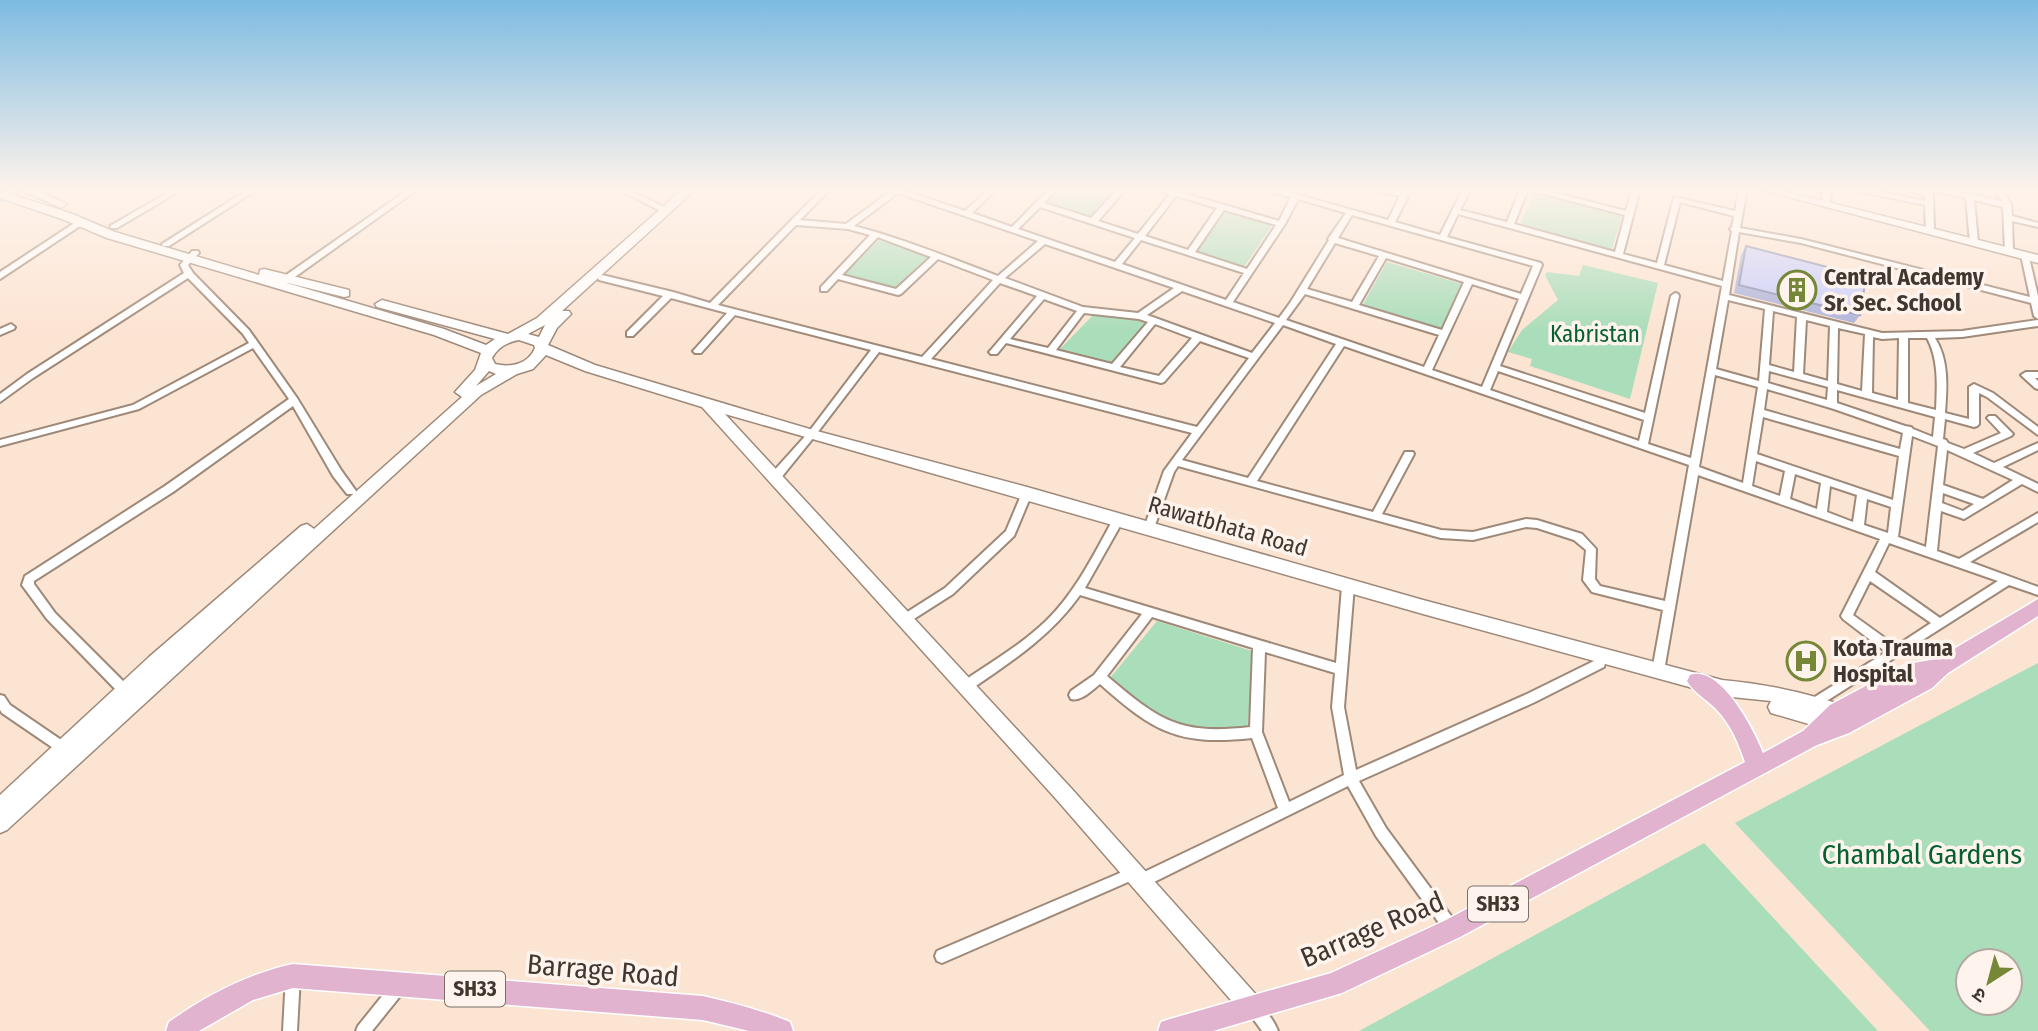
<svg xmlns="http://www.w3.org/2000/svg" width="2038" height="1031" font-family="'Fira Sans Condensed','Noto Sans Devanagari',sans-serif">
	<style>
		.green { fill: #aaddb9; fill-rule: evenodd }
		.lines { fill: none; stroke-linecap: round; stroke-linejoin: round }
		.river { fill: #7dc5d8; fill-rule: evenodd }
		.street-casing { stroke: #9e8979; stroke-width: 4 }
		.secondary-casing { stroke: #9e8979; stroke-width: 3 }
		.primary-casing { stroke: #fff; stroke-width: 3 }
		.street { fill: #fff; fill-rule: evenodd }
		.secondary { fill: #fff; fill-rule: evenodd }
		.primary { fill: #e2b3ce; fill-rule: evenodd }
		.wall { fill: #afb3da }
		.building { fill: #ccd0fd; stroke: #8f92b1; stroke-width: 2 }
		.labels { text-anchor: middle; stroke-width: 7; stroke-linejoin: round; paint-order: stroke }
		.shield { fill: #fef4ed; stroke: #797069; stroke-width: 2 }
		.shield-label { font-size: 21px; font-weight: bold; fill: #403730 }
		.poi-label { font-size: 23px; font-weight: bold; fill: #403730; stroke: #fef4ed; text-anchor: start }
		.park-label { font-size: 23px; fill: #056033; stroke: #fef4ed }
		.street-label { font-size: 23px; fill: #403730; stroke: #fef4ed }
		.near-park-label { font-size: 28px; fill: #056033; stroke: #fef4ed }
		.near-street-label { font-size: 28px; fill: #403730; stroke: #fef4ed }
	</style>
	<rect width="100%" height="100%" fill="#fce4d3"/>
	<!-- green -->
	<path class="green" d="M1060,189H1117L1091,217L1046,203Z
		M1534,193L1622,216L1612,249L1520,225Z
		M1226,211L1273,224L1244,267L1196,253Z
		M879,240L929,256L894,288L844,275Z
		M1387,262L1462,284L1440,330L1362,306Z
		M1583,265L1658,283L1630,399L1530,366L1532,359L1508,352L1522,330L1558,300L1545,275L1547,272L1579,276Z
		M1094,314L1133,319L1146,323L1111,364L1058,351Z
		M1157,621L1255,652L1247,730C1193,733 1146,722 1110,678Z
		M2038,663V1031H1930L1735,823ZM1968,961H2010V1003H1968Z
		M1704,843L1878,1031H1359Z"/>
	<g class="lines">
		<!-- river -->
		<path class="river" d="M11,189H27L0,203V194Z"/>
		<defs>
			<path id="street" d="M174,189H183L117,228H111L110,226Z
				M249,189H258L169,246H163L162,244Z
				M409,189H418L285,284H279V280Z
				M617,189H627L670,210L666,212H663Z
				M822,189H830L800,220L846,224L891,191L889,189H900L965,211L989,189H997L972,213L1012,227L1049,189H1057L1044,203L1091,218L1118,189H1126L1098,221L1138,234L1170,194L1158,191L1157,189L1173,190L1182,189L1180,192L1279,221L1291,197L1267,191L1266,189H1277L1388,220L1400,196L1377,191L1376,189H1388L1403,192L1404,189H1412L1395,222L1440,235L1463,189H1471L1460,210L1507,222L1520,189H1539L1626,211L1632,189H1640L1623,254L1657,263L1674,197L1735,211L1739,189H1747L1740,228L1801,239L2030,297L2021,255L2025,253H2028L2038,296V319L2034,316L2031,303L1801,243L1739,232L1729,295L1882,333L1962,331L2038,320V326L1962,337L1935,338C1949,360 1947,387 1945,413L1969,419V387L1974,384L1993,393L2038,427V435L1987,397L1979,393V424L1977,426L1974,427L1945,419L1943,439L1946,440L1948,443L1964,449L2001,433L1987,418L1989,416H1995L2013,434L2011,436L1973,453L1994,463L2038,443V450L2003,467L2038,484V492L2022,484L1964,519L1941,511L1937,551L1959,559L2038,513V522L1970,562L2038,587V595L2009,585L1814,709L1810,708L1808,704L1810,700L1886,652L1843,619L1841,616L1880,539L1698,475L1664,671L1662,674L1658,676L1654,674L1652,671L1663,610L1592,592L1583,580L1586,550L1574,540L1537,528L1526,527L1473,540L1441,538L1178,466L1174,472L1154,528L1153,531H1145L1144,528L1164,471L1192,433L879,352L814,437L780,479H772L771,476L772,473L808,433L871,350L735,315L701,353H695L693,351L695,349L727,313L671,298L633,336H627V332L663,296L599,280L598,278L602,275L673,292L710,303ZM1528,190L1625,215L1615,252L1514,224ZM898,193L1038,241L998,276C950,258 904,239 854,226ZM1176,196L1217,208L1188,250L1145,236ZM1298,199L1346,213L1328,239L1329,240L1290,303L1279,318L1233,302L1285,224ZM1680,202L1734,216L1732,227L1730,229L1732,231L1723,281L1664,265ZM1040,207L1135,238L1115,262L1018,229ZM1224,210L1276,225L1247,269L1195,252ZM1458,214L1722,286L1691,458L1648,444L1679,296L1678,294L1675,293L1671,296L1645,413L1500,366L1542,265L1541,263L1447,237ZM1352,215L1533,266L1521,294L1338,238ZM796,225L848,229L870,235L821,287V291H827L838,279L898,295L901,294L938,259L993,280L922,357L718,305ZM878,237L880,238L931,257L896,289L842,275ZM1141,240L1244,273L1226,300L1122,264ZM1335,243L1379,256L1352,302L1307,289ZM1045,244L1174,288L1138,313L1083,307L1005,278ZM1386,258L1464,282L1442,330L1359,305ZM1000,283L1037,296L991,350L989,352L991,354H997L1006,343L1161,383L1164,382L1200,341L1249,358L1197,427L931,359ZM1472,284L1519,299L1482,387L1432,370ZM1182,291L1275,323L1252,353L1147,315ZM1305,294L1439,335L1424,367L1286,320ZM1044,299L1077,311L1048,348L1010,339ZM1728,300L1765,309L1759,381L1716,369ZM1773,311L1797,317L1794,372L1769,365ZM1084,313L1139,319L1148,322L1112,364L1056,350ZM1806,320L1830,326L1828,381L1803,374ZM1155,324L1192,338L1159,376L1120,367ZM1283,325L1336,344L1248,478L1182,460ZM1838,328L1865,334L1862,391L1837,384ZM1873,337L1882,339L1899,338L1898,400L1872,393ZM1908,338H1927C1939,360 1937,386 1936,410L1908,403ZM1344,346L1689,465L1665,601L1600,586L1595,579L1596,549L1582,534L1537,520L1526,519L1473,532L1441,530L1382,514L1414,454L1413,452H1405L1373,512L1257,481ZM1498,371L1644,420L1639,441L1490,390ZM1769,371L1828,387L1827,400L1768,383ZM1715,375L1758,387L1743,483L1699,467ZM1767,389L1834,409L1903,433L1900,449L1764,410ZM1837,390L1935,417L1933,437L1913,429L1911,427L1905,426L1837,403ZM1763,417L1899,456L1893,500L1757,454ZM1912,436L1938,446L1926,547L1898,537ZM1947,450L2013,480L1983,499L1943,485ZM1756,461L1785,471L1780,496L1752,486ZM1795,474L1821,483L1817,509L1790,499ZM1830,486L1857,495L1853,522L1827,512ZM1943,493L1974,504L1963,511L1942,503ZM1867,499L1891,507L1888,533L1864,525ZM1889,543L1998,581L1940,618L1875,572ZM1870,581L1931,623L1896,646L1853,615Z
				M1823,189H1831L1830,205L1826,207L1822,205Z
				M1854,189H1868L1925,201V196L1902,189H1915L1925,191V189H1944L2002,201L1994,189H2002L2011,204L2012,216L2038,223V227L2012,221L2013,251L2009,253L2005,251L2003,207L1974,200L1978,242L1974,244L1970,242L1966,198L1933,191L1934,231L1930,233L1926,231L1925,205L1858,191Z
				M79,220H85L86,222L0,279V272Z
				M192,251H198L199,253L188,265L193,273L249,330L297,398L341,470L356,491L355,494H347L333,476L293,406L173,492L34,581V584L55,613L128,686L130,690L128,694L124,695L120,694L47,619L22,585L25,576L165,486L289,399L253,348L139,409L0,446V440L133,405L249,343L243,334L188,278L33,378L0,402V394L27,374L184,273L180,265Z
				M11,324L15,327L14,329L0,335V329Z
				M2026,372H2038V378H2035L2038,381V389L2035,388L2023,377L2021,375Z
				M1027,489L1032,493L1014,536L953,594L909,622L905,624L901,622L899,619L901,616L945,588L1006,531L1022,493Z
				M1119,515L1124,519L1085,588L1336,663L1342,586L1344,583H1352L1354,586L1344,707L1356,770L1527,694L1594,661L1597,653L1601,651L1605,653L1607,656L1604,667L1535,702L1359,781L1386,828L1457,924L1459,929L1457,934L1452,936L1447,934L1376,836L1348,786L1146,886L1141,888L1136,886L1135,879L942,963L937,961L935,956L937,951L1134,867L1139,868L1140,874L1278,808L1252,738C1178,746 1154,732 1100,684C1092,690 1081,702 1071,699L1069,695L1071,691L1094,675L1142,614L1080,595C1051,636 1011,662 970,690L966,691L962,690L960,686L962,682C990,663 1021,645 1046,621C1076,592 1095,552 1115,516ZM1152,617L1253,648L1250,727C1179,735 1160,721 1107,676ZM1265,652L1335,673L1332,707L1344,775L1289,802L1262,732Z
				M0,695L4,696L10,705L70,746L72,750L70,754L66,756L62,754L2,713L0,710Z
				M293,969L298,971L300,976L297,1031H283L286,976L288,971Z
				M400,978L405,980L407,985L405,990L372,1031H356L358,1026L395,980Z
				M1251,999C1262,1004 1274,1020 1278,1031H1262L1244,1006L1246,1001Z"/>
			<path id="secondary" d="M18,189H33L67,204L61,208L57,206Z
				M683,189H696L562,311H569L571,314L557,328L548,345L595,365L813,430L1027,487L1423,600L1722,680C1767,684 1809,693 1851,708L1854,714L1851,720L1844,722L1843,730L1836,732L1771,713L1768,707L1771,701L1722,696L1423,614L725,414L1071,788L1259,998L1262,1006L1259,1014L1251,1017L1243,1014L1057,800L702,407L585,371L546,355L533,369L517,374L481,395L7,830L0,833V795L149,657L301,526L307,524L314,529L462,397L455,392L475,370L481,353L434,335L107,238L62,219L0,198V191L70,213L115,232L259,275L260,270L264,269L349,290V296L344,297L280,281L444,329L486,345L495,339L377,307L375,304L382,300L508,334L537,318ZM545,325L539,337L528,334ZM519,340L534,345L535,348C528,364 512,368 495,364L492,358C498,347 508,342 519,340ZM489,371L496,374L476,386Z
				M1758,189H1776L2038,255V263Z"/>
			<path id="primary" d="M2038,599V616L1948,673L1932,688L1849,733L1817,745L1460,937L1342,993L1213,1031H1158L1161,1022L1170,1019L1331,973L1444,921L1745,762C1738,742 1731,724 1715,708C1706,699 1693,692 1687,681L1690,675C1720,664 1754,730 1763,753L1803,731L1830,705L1907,664L1937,659Z
				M293,964L703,996C733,1003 761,1010 790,1022L793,1031H749L703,1020L293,988L253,1000L199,1031H166L169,1022C207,995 247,974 293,964Z"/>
		</defs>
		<!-- street casing -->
		<use href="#street" class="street-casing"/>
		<!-- secondary casing -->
		<use href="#secondary" class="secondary-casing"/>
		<!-- primary casing -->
		<use href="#primary" class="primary-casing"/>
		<!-- street -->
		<use href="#street" class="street"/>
		<!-- secondary -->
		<use href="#secondary" class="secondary"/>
		<!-- primary -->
		<use href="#primary" class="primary"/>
	</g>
	<!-- wall -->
	<path class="wall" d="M1746,246L1860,315L1854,323L1734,293L1741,255Z"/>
	<!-- building -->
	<path class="building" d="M1746,246L1866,277L1860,315L1739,285Z"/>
	<!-- sky -->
	<linearGradient id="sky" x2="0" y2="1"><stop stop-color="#7dbbe2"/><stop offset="0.57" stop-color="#fef3eb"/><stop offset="1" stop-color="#fef3eb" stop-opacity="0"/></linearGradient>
	<rect width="2038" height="333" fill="url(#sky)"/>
	<!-- icons -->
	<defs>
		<symbol id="building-ring" viewBox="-11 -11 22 22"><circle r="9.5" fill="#fef4ed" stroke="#768737" stroke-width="1.5"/><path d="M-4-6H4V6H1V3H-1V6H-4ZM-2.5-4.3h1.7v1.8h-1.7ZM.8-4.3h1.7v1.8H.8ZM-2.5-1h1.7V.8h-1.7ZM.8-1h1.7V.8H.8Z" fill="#768737"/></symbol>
		<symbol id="hospital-ring" viewBox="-11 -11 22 22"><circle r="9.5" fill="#fef4ed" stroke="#768737" stroke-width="1.5"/><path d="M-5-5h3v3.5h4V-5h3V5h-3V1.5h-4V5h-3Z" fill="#768737"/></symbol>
	</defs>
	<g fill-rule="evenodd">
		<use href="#building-ring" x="1775" y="268" width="44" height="44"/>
		<use href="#hospital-ring" x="1784" y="639" width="44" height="44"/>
	</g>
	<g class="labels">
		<!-- shield labels -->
		<g class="shield">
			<rect x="1468" y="886.5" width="60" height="35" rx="5"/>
			<rect x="445" y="971.5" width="60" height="35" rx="5"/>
		</g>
		<g class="shield-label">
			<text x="1498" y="911">SH33</text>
			<text x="475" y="996">SH33</text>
		</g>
		<!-- poi labels -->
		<g class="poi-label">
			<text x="1824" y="285">Central Academy<tspan x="1824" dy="26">Sr. Sec. School</tspan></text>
			<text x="1833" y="656">Kota Trauma<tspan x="1833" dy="26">Hospital</tspan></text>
		</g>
		<!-- park labels -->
		<g class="park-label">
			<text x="1595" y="342">Kabristan</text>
		</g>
		<!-- street labels -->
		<g class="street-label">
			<text transform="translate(1228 526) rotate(16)" y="8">Rawatbhata Road</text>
		</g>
		<!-- near-park labels -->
		<g class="near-park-label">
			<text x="1922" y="864">Chambal Gardens</text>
		</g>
		<!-- near-street labels -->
		<g class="near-street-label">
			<text transform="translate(1372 929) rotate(-23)" y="10">Barrage Road</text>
			<text transform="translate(603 970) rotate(5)" y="10">Barrage Road</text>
		</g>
	</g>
	<!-- north arrow -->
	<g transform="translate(1989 982) rotate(216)"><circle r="33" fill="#fef4ed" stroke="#b2a8a1" stroke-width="2"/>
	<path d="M0-5L12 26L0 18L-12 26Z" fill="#768737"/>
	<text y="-10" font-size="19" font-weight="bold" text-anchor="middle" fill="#403730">उ</text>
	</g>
</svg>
